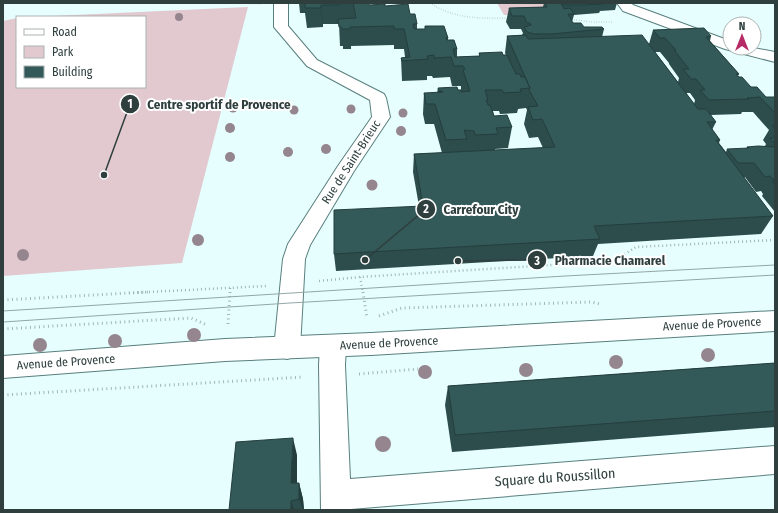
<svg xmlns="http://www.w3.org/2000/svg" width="778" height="513" font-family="'Fira Sans Condensed',sans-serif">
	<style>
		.green { fill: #e1c9cf }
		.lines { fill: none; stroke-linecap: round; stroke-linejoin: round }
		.street-casing { stroke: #587f7e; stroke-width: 2 }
		.secondary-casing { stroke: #587f7e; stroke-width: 2 }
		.path-far2 { stroke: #a0b6b5; stroke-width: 1.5; stroke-dasharray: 0.5 2; stroke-linecap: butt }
		.path-far1 { stroke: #a0b6b5; stroke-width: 2.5; stroke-dasharray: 1 3; stroke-linecap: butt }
		.path { stroke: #a0b6b5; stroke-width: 3; stroke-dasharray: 1 3.5; stroke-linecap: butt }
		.street { fill: #fff; fill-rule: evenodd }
		.secondary { fill: #fff; fill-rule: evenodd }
		.tram { stroke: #92a7a6; stroke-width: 1 }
		.tree { fill: #94858e }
		.wall { fill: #2c4d4c; fill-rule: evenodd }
		.shaded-wall { fill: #243e3e }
		.building { fill: #335958; stroke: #243e3e }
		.labels { text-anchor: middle; stroke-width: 4; stroke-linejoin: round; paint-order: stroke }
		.street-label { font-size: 12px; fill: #2e3f3e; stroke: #fff }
		.near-street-label { font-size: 14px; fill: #2e3f3e; stroke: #fff }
		.leader { fill: none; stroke: #2e3f3e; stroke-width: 1.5 }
		.callout-dot { fill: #2e3f3e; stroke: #fff; stroke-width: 1.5 }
		.mark-label { font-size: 12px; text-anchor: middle; font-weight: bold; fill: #fff }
		.callout-label { font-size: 13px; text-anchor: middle; font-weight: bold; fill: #2e3f3e; stroke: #fff; stroke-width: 4; stroke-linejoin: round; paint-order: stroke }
	</style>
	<rect width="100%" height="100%" fill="#e6fffe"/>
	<!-- green -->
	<path class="green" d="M497,3H552L548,15H504Z
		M248,7L182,263L3,276V21L17,18V87H145V17H30Z"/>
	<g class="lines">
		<defs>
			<path id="street" d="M274,3H288V26L317,60L384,94L386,98L390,117L354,171L310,245L305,259L300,348L296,356L287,359L278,356L274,348L283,259L288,244L338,166L372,117L370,100L307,66L274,27Z
				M617,3H631L633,5L730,41V48H754L775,52V62L725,49L623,11Z
				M333,335L342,339L346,346L345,365L350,479L775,446V474L351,509V510H321L319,365L320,346L324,339Z"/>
			<path id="secondary" d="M775,311V331L371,355L225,361L3,378V356L225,339L371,333Z"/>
		</defs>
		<!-- street casing -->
		<use href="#street" class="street-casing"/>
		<!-- secondary casing -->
		<use href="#secondary" class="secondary-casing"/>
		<!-- path-far2 -->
		<path class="path-far2" d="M242,3L260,4
			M430,3C453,19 483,19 510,18
			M569,19L592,22H612"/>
		<!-- path-far1 -->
		<path class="path-far1" d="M360,277L363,293
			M319,281L360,277L614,261L636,247L775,240
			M129,293L266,286
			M230,293V288"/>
		<!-- path -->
		<path class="path" d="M363,292L367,318
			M3,300L148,292
			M379,316L402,308L591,302L600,304
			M228,324L230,292
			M3,329L191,318L207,325
			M359,374L418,369
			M3,395L304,377"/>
		<!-- street -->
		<use href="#street" class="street"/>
		<!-- secondary -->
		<use href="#secondary" class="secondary"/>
		<!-- tram -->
		<path class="tram" d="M3,311L565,276L775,265
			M3,322L290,303L775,275"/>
	</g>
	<!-- trees -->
	<g class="tree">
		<circle cx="179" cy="17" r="4"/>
		<circle cx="233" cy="108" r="4.5"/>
		<circle cx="351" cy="109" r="4.5"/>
		<circle cx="294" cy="110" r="4.5"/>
		<circle cx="403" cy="113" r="4.5"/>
		<circle cx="230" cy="128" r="5"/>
		<circle cx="401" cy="131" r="5"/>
		<circle cx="326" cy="149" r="5"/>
		<circle cx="288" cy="152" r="5"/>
		<circle cx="230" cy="157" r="5"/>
		<circle cx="372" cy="185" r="5.5"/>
		<circle cx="198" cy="240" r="6"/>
		<circle cx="23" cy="255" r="6"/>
		<circle cx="194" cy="335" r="7"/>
		<circle cx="115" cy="341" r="7"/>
		<circle cx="40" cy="345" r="7"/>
		<circle cx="708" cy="355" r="7"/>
		<circle cx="616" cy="362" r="7"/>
		<circle cx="526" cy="370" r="7"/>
		<circle cx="425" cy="372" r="7"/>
		<circle cx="383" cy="444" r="8"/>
	</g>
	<!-- wall -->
	<path class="wall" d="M299,3H369V5L385,6L410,14L417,24V29H425V26L448,38V40L457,49V57L479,56V53L506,55L505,53L507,36L522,35L523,33L521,29H510L506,22L509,8L543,7L544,3H617L615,10L600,11L599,13L574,15L572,22L573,23L584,27L604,29L602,37L649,44L653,30L711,36L710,41L739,74L738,76L751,87L766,97H775V212L762,196L763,194L761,191L756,192L745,177L744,178L773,216L761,234L598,244L593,256L336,271L334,254L419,206L413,172L414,154L442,153L434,124H425L423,114L424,93H437L438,88L461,90V86H452L450,77L433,78L432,76H427V80L402,81L401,58L405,57L404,49H394V45L351,46V49H343V46H340L339,24H323V27L307,28L305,13H300ZM655,52H660L669,63V64L679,78L678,82ZM686,93H690L695,100L694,104ZM526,108L527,110L524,124L529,138L538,137L543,148L495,150V149L508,148L512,127L494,116L493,111H499L500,114L517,113L518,109ZM742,112H753L769,130L763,140L766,144L765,146L747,147L746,149H727L726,152L719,143L720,140L712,130L716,122L711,115L741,114Z
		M775,363V427L452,452L445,405L448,386Z
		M297,455V483H299L303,499L304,510H229Z"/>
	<!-- shaded-wall -->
	<path class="shaded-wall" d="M321,5L323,24V27L321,8Z
		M293,438L297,455V499L291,483Z
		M299,483L303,499L304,510H303L299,499Z
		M291,501L294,510H291Z"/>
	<!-- building -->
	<path class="building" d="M305,3H339V5H321V8H305Z
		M353,3H369V5L385,4V6L408,4L410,14H415L417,24H413L414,29H425V26H444L448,38H446L447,40H454L457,49H453L455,57L480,56L479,53L502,52L503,55H507L516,74H520L521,77H525L530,88L520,89L521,92L504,93L502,90H485L488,100H486L488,105H490L494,116L507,115L512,127L496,128L498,134L475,135L474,131L464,130L467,139L446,140L435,104H426L424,93L443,92L442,91H439L438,88L457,87L458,90H461V92L470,91L463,70L465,69L463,66H454L451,57L434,58V55L427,56L428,59L402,61L401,58L410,57L404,29H394V26L350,27V29H342L341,27H339L338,19L356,18Z
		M545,3H561L564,9L570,8L574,14H568L573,23H581L584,27H602L604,29L552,34H534L527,32L524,27L531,25L530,23H527L524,16H512L509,8L547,7Z
		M561,3H601L602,4L583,5H562Z
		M704,28L711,36L706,37L739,74H736L739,77H742L751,87H757L766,97H775V113L760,97L747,98L749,99L709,100L700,90H705L696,79H691L683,69H689L674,50H676L665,38H660L653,30Z
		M526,35L528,39L642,35L698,109H706L716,122H707L720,140H716L773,216L594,226L600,239L334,254V210L423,206L414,154L555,147L542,119L533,120L528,107L538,106L529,90L530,88L507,36Z
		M772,125H775V129Z
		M770,138H775V144Z
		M758,146L775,147V185L772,181H775L770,176L765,177L754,163H738L727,149L749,148L747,147Z
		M775,363V411L455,435L448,386Z
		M293,438L291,483H299V499L291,501V510H229L236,442Z"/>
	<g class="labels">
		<!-- street labels -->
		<g class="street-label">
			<text transform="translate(351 162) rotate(-57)" y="4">Rue de Saint-Brieuc</text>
			<text transform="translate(712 324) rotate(-3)" y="4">Avenue de Provence</text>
			<text transform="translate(389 343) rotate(-3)" y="4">Avenue de Provence</text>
			<text transform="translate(66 362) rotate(-4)" y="4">Avenue de Provence</text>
		</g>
		<!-- near-street labels -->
		<g class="near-street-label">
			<text transform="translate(555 477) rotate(-4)" y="5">Square du Roussillon</text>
		</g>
	</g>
	<!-- callouts -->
	<path class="leader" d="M104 175L130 104M365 260L426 209M458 261L537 260"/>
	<g class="callout-dot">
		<circle cx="104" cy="175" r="4"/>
		<circle cx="365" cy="260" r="4"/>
		<circle cx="458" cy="261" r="4"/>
		<circle cx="130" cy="104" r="10"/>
		<circle cx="426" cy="209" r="10"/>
		<circle cx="537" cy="260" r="10"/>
	</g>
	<g class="mark-label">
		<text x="130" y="108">1</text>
		<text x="426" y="213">2</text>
		<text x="537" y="265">3</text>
	</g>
	<g class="callout-label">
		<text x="219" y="109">Centre sportif de Provence</text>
		<text x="481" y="214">Carrefour City</text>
		<text x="610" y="265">Pharmacie Chamarel</text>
	</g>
	<!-- border -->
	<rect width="778" height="513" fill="none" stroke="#2e3f3e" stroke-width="8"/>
	<!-- legend -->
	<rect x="16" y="16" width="130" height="72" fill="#ffffff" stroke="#abb2b2"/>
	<rect x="24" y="29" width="20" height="6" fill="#ffffff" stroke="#abb2b2"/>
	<text x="52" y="36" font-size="12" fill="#2e3f3e">Road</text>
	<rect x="24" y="46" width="20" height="12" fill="#e1c9cf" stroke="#abb2b2"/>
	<text x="52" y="56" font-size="12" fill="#2e3f3e">Park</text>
	<rect x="24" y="66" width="20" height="12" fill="#335958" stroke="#abb2b2"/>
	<text x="52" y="76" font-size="12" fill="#2e3f3e">Building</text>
	<!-- north arrow -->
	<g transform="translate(742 36)"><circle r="19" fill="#ffffff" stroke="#abb2b2"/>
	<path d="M0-3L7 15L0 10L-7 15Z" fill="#b62b65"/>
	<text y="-6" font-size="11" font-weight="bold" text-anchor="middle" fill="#2e3f3e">N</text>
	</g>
</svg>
